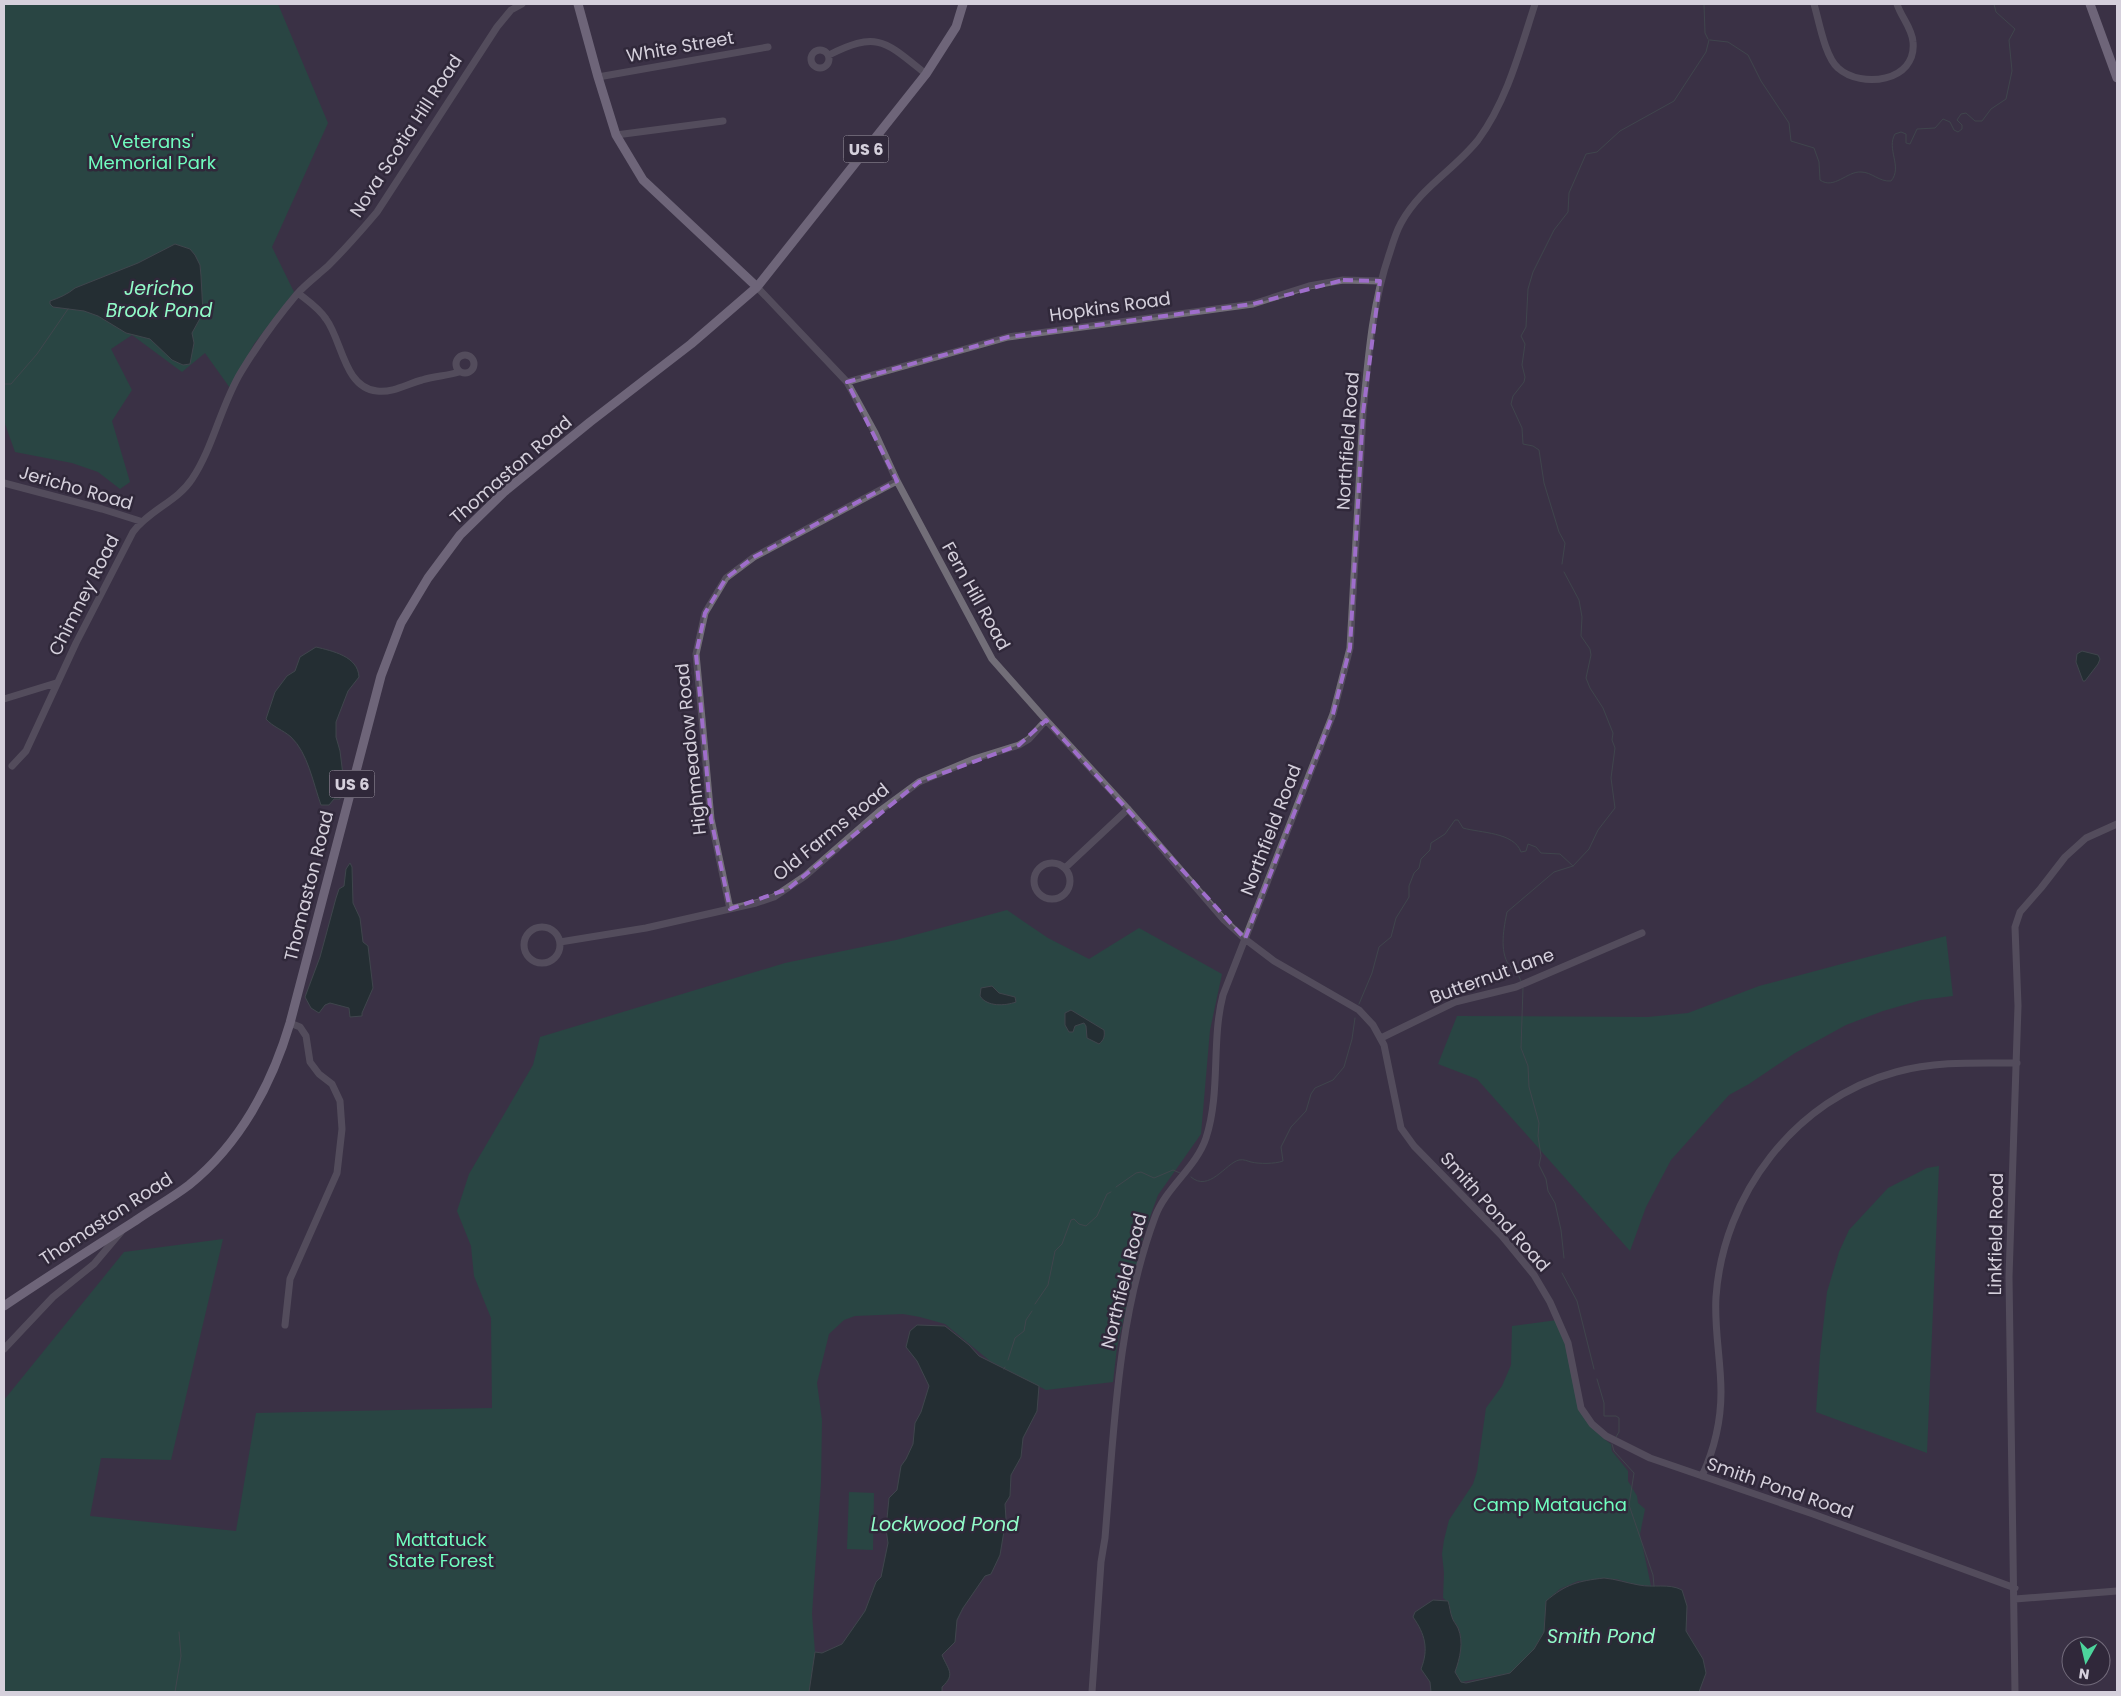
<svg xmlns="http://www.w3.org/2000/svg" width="2121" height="1696" font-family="Poppins,sans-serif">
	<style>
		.green { fill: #145d40 }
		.water { fill: #092c1d; stroke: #465d56 }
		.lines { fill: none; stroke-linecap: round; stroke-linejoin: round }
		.stream { stroke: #465d56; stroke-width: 1 }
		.minor { stroke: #726e78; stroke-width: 7 }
		.major { stroke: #ada5b8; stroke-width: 9 }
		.marked { fill: none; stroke: #9f6ecb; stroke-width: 4; stroke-dasharray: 10 6; stroke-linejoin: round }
		.labels { text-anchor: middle; stroke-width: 5; stroke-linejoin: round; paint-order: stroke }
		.shield { fill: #30283a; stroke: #a49eab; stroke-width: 1 }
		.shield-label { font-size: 16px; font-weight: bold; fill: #d5d0dc }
		.street-label { font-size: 18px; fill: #d5d0dc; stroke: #30283a }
		.park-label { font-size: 18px; fill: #70fdbf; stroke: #30283a }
		.water-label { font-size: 19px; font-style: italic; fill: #91fbc8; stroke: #30283a }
	</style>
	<rect width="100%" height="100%" fill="#3a3245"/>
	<!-- green -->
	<path class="green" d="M4,4H278L328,123L272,247L294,292L254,344L230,388L205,353L182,372L132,335L111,349L132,390L112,421L130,482L120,489L98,472L72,463L15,452L4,421Z
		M1007,910L1048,938L1089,959L1139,928L1222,974L1210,1030L1201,1134L1158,1195L1144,1233L1117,1347L1113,1382L1046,1390L990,1361L945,1324L920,1317L903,1314L855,1316L844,1320L829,1334L817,1383L822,1420L821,1483L812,1614L815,1652L809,1692H4V1400L124,1252L223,1239L171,1460L101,1458L90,1516L236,1531L256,1413L492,1408L491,1318L474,1276L471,1246L457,1211L469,1174L533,1065L540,1037L785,963L896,940Z
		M1946,936L1953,996L1921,1000L1883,1011L1846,1025L1795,1053L1749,1084L1729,1095L1671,1160L1646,1207L1630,1251L1477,1079L1438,1064L1457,1016L1648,1017L1688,1013L1759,986Z
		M1939,1166L1927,1453L1816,1412L1820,1355L1827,1292L1839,1252L1849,1230L1888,1188L1927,1168Z
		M1557,1320C1561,1331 1567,1342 1569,1353C1578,1397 1571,1414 1611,1444L1612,1451L1628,1471V1481L1637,1496L1638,1503L1645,1509L1640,1534L1651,1586L1638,1585L1616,1579L1578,1581L1560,1589L1546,1601L1544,1632L1534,1649L1510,1673L1461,1682L1455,1672C1460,1658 1464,1644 1459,1629C1457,1624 1452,1620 1451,1615C1450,1608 1450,1603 1443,1598L1444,1573L1442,1554L1444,1540L1449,1520L1473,1484L1477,1471L1486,1408L1502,1386L1511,1365L1512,1326Z
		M849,1492L874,1493L873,1550L847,1549Z"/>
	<!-- water -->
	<path class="water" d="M175,244L190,249L195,255L200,265L201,276L203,313L192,333L194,343L190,364L183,365L172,360L150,339L126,333L98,316L84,311L53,307L50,304V301C59,298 68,294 75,288L138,263Z
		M316,647C332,651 358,656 359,677L348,691L336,722V737L340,751L344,783L340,799H334L329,805H321C313,783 308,753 291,737C283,730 273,727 266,719L275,692L287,676L295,671L300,657Z
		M2082,651L2098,655L2100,659L2098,664L2085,681H2083L2076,662L2077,654Z
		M350,863L352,867L353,903L360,918L363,942L368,946L373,988L362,1013V1016L350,1017L349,1008L330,1003L325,1005L319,1013L311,1008L305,997L320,957L336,898L339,889L344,886L346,869Z
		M992,986L999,993L1015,997L1016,1002C1005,1006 987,1007 980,996L981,988Z
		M1071,1010L1104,1030C1105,1036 1104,1040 1099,1044L1087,1038L1086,1026L1084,1023L1075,1026L1073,1032H1069L1065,1025V1013Z
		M917,1325L945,1326L969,1345L979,1356L1039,1386L1037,1411L1023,1438L1021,1457L1011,1475L1010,1496L1005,1504L1006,1519L1000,1555L991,1574L985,1576L963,1608L957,1620L955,1642L942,1655C948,1670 956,1674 942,1687V1692H809L815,1652L822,1653L842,1644L865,1611L876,1582L881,1577L888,1543L886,1529L889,1498L897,1490L901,1466L906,1459L913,1444L915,1423L921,1412L929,1386L917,1361L906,1347L910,1331Z
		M1604,1578C1616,1579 1627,1583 1639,1585C1653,1588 1669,1583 1682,1590L1687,1606L1686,1631L1703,1659L1706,1673L1699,1692H1431L1430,1682L1421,1669C1429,1649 1425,1634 1413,1617L1415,1612L1433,1600L1448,1601C1450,1607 1450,1612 1452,1617C1453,1621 1456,1624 1458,1628C1464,1642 1460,1658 1455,1672L1461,1682L1466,1683L1510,1673L1534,1649L1544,1632L1546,1601C1566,1584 1578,1581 1604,1578Z"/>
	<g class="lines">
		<!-- stream -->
		<path class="stream" d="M1704,4L1705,33L1708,39
			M1710,40L1728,42L1748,55L1761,81L1789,123L1791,141L1814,148L1819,162L1820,180C1834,190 1847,171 1861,172C1872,172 1879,182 1891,181C1903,167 1886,149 1895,134L1901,132L1906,134V143L1910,144L1917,129L1935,128L1943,119L1950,122L1954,130L1958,132L1962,129V125L1957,120L1961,114L1966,113L1975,121H1982L1991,109L2006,99L2012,71L2009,40L2015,29L1996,12L1994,4
			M4,384H11L37,354L68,309
			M1562,564L1565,543L1559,532L1544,483L1539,450L1533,446L1523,444L1522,428L1511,404L1513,396L1524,382L1525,377L1522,365L1525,344L1521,336L1526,327L1528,289L1533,272L1554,230L1568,212L1569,193L1586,154L1597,152L1620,131L1674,101L1706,52L1709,40
			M1521,981C1519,974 1514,971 1509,965C1499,951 1504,927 1507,912L1554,872L1573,866L1589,849L1598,830L1615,808L1611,778L1615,748L1612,740L1613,733L1603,708L1590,688L1586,678L1591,655L1590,649L1581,636L1582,617L1579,600L1564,572
			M1523,988L1521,1048L1528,1066L1529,1087L1539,1123L1538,1136L1541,1156L1539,1165L1546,1179L1548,1191L1555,1203L1561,1230L1564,1258
			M1359,1004L1372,973L1379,947L1391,937L1396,918L1409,897V886L1414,873L1419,868L1421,859L1430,850L1431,843L1445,834L1455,820H1458L1463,828C1480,833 1514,832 1521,852L1526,851L1528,844L1536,847L1541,853L1560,854L1573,866
			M1191,1177C1209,1193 1226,1163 1239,1160C1244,1159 1247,1161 1251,1162C1259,1164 1275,1164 1283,1161L1281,1147L1291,1127L1306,1111L1311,1094L1315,1088L1333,1080L1344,1067L1352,1039L1355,1018
			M1116,1187L1136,1173L1141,1172L1154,1178L1173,1170L1180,1173
			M1562,1273L1577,1301L1594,1369
			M1035,1304L1048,1285L1055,1251L1062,1244L1071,1220L1074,1219L1079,1224L1086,1226L1097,1216L1107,1194L1111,1192
			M1008,1360L1015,1338L1024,1331L1026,1320L1032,1311
			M1004,1369L1005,1367
			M1597,1379L1604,1403V1416H1616L1619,1418V1432L1616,1437
			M1612,1444L1614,1451L1634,1473L1629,1505L1653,1575L1654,1586
			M175,1692L181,1656L179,1632"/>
		<!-- minor -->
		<path class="minor" d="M1814,4C1819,21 1825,57 1838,68C1861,89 1917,82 1913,42C1912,28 1901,17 1897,4
			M811 59a9 9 0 1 1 18 0a9 9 0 1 1-18 0Z
			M829,55C878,30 886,42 926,74
			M598,77L768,47
			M616,135L723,121
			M757,287L847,382L875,433L897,481L992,659L1046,720L1128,809L1224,920L1245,939L1274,961L1359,1010L1373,1025L1384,1045L1401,1128L1414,1146L1502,1236L1534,1275L1550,1302L1568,1343L1581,1408L1592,1424L1606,1436L1650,1458L1813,1514L2015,1588
			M298,293C308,301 319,308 326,319C342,340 344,388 377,391C393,393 407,384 422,380C434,376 447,376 459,372
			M456 364a9 9 0 1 1 18 0a9 9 0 1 1-18 0Z
			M847,382L1008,337L1253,304L1309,286L1343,280L1380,281
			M4,483L102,509L140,521
			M4,699L56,683
			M12,766L26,751L76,643L133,532C149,510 177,502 192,479C213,448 221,405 241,372C258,344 276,319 297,294C306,284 318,275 328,266C345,249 361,231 377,212L497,27L511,10L522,4
			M1034 881a18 18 0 1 1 36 0a18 18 0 1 1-36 0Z
			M1065,868L1128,809
			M730,909L711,819L699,686L696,654L705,613L726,578L754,557L897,481
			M524 945a18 18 0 1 1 36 0a18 18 0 1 1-36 0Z
			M560,942L646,928L756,903L774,897L805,876L881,810L919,782L974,759L1019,745L1029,739L1046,720
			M1381,1038L1455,1002L1516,987L1642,933
			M285,1325L290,1279L337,1173L342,1129L340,1101L332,1084L319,1074L310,1062L306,1036L300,1027L290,1023
			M4,1349L53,1297L94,1264L121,1232
			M1702,1476C1714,1450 1721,1421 1721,1392C1721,1360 1714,1329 1716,1297C1723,1195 1795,1099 1896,1072C1936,1061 1976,1063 2017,1063
			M2015,1599L2117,1591
			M1092,1692L1101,1562L1105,1538C1114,1430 1117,1319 1155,1217C1166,1187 1196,1168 1206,1138C1221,1092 1211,1041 1223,995L1333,714L1350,648L1363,413C1368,359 1372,303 1390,252C1393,242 1396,232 1401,223C1421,187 1453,171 1478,140C1507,101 1520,50 1535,4
			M2015,1692L2009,1277L2018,1006L2015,927L2020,912L2041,888L2065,857L2086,838L2117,824"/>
		<!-- major -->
		<path class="major" d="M578,4L598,77L616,135L643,180L757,287
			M2090,4L2117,78
			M4,1306C47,1277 91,1249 135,1221C152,1209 172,1198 189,1185C240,1144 272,1084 290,1023L381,676L401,623L428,578L460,535L504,492L590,422L691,344L757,287L926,74L956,27L963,4"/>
	</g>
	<!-- marked area -->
	<path d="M0 0H2121V1696H0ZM1343,280L1380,281L1363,413L1350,648L1333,714L1245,939L1046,720L1019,745L919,782L788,889L730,909L711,819L699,686L696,654L705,613L726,578L754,557L897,481L847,382L1008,337L1253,304Z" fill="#3a3245" fill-opacity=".55" fill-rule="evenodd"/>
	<path class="marked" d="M1343,280L1380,281L1363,413L1350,648L1333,714L1245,939L1046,720L1019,745L919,782L788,889L730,909L711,819L699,686L696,654L705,613L726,578L754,557L897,481L847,382L1008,337L1253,304Z"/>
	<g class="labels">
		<!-- shield labels -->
		<g class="shield">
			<rect x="843.5" y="135.5" width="45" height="27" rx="4"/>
			<rect x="329.5" y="770.5" width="45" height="27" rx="4"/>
		</g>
		<g class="shield-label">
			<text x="866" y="155">US 6</text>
			<text x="352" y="790">US 6</text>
		</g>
		<!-- street labels -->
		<g class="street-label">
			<text transform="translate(680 47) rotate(-10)" y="6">White Street</text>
			<text transform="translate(406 136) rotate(-57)" y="6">Nova Scotia Hill Road</text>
			<text transform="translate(1110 307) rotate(-8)" y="6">Hopkins Road</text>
			<text transform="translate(1348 441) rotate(-86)" y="6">Northfield Road</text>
			<text transform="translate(511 470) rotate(-41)" y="6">Thomaston Road</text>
			<text transform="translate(76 488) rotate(16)" y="6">Jericho Road</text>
			<text transform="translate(84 595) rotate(-63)" y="6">Chimney Road</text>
			<text transform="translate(976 596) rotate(61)" y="6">Fern Hill Road</text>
			<text transform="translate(691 749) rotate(-96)" y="6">Highmeadow Road</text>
			<text transform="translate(1271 830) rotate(-69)" y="6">Northfield Road</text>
			<text transform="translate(831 832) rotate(-39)" y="6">Old Farms Road</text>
			<text transform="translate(309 886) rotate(-76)" y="6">Thomaston Road</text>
			<text transform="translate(1492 976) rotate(-20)" y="6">Butternut Lane</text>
			<text transform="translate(1495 1212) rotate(48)" y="6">Smith Pond Road</text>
			<text transform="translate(106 1219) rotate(-33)" y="6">Thomaston Road</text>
			<text transform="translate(1996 1234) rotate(-89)" y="6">Linkfield Road</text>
			<text transform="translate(1124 1281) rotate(-76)" y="6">Northfield Road</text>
			<text transform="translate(1780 1488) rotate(19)" y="6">Smith Pond Road</text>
		</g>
		<!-- park labels -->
		<g class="park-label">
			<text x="152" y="148">Veterans'<tspan x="152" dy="21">Memorial Park</tspan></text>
			<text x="1550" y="1511">Camp Mataucha</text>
			<text x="441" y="1546">Mattatuck<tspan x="441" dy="21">State Forest</tspan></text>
		</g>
		<!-- water labels -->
		<g class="water-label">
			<text x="159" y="295">Jericho<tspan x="159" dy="22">Brook Pond</tspan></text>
			<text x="945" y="1531">Lockwood Pond</text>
			<text x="1601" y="1643">Smith Pond</text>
		</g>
	</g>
	<!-- border -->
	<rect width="2121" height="1696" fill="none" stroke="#d5d0dc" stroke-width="10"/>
	<!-- north arrow -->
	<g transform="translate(2086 1661) rotate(188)"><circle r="24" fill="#30283a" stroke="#726b7b"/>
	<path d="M0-4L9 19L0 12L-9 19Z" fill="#4cd49b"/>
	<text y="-8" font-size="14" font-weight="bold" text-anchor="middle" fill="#d5d0dc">N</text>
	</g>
</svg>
